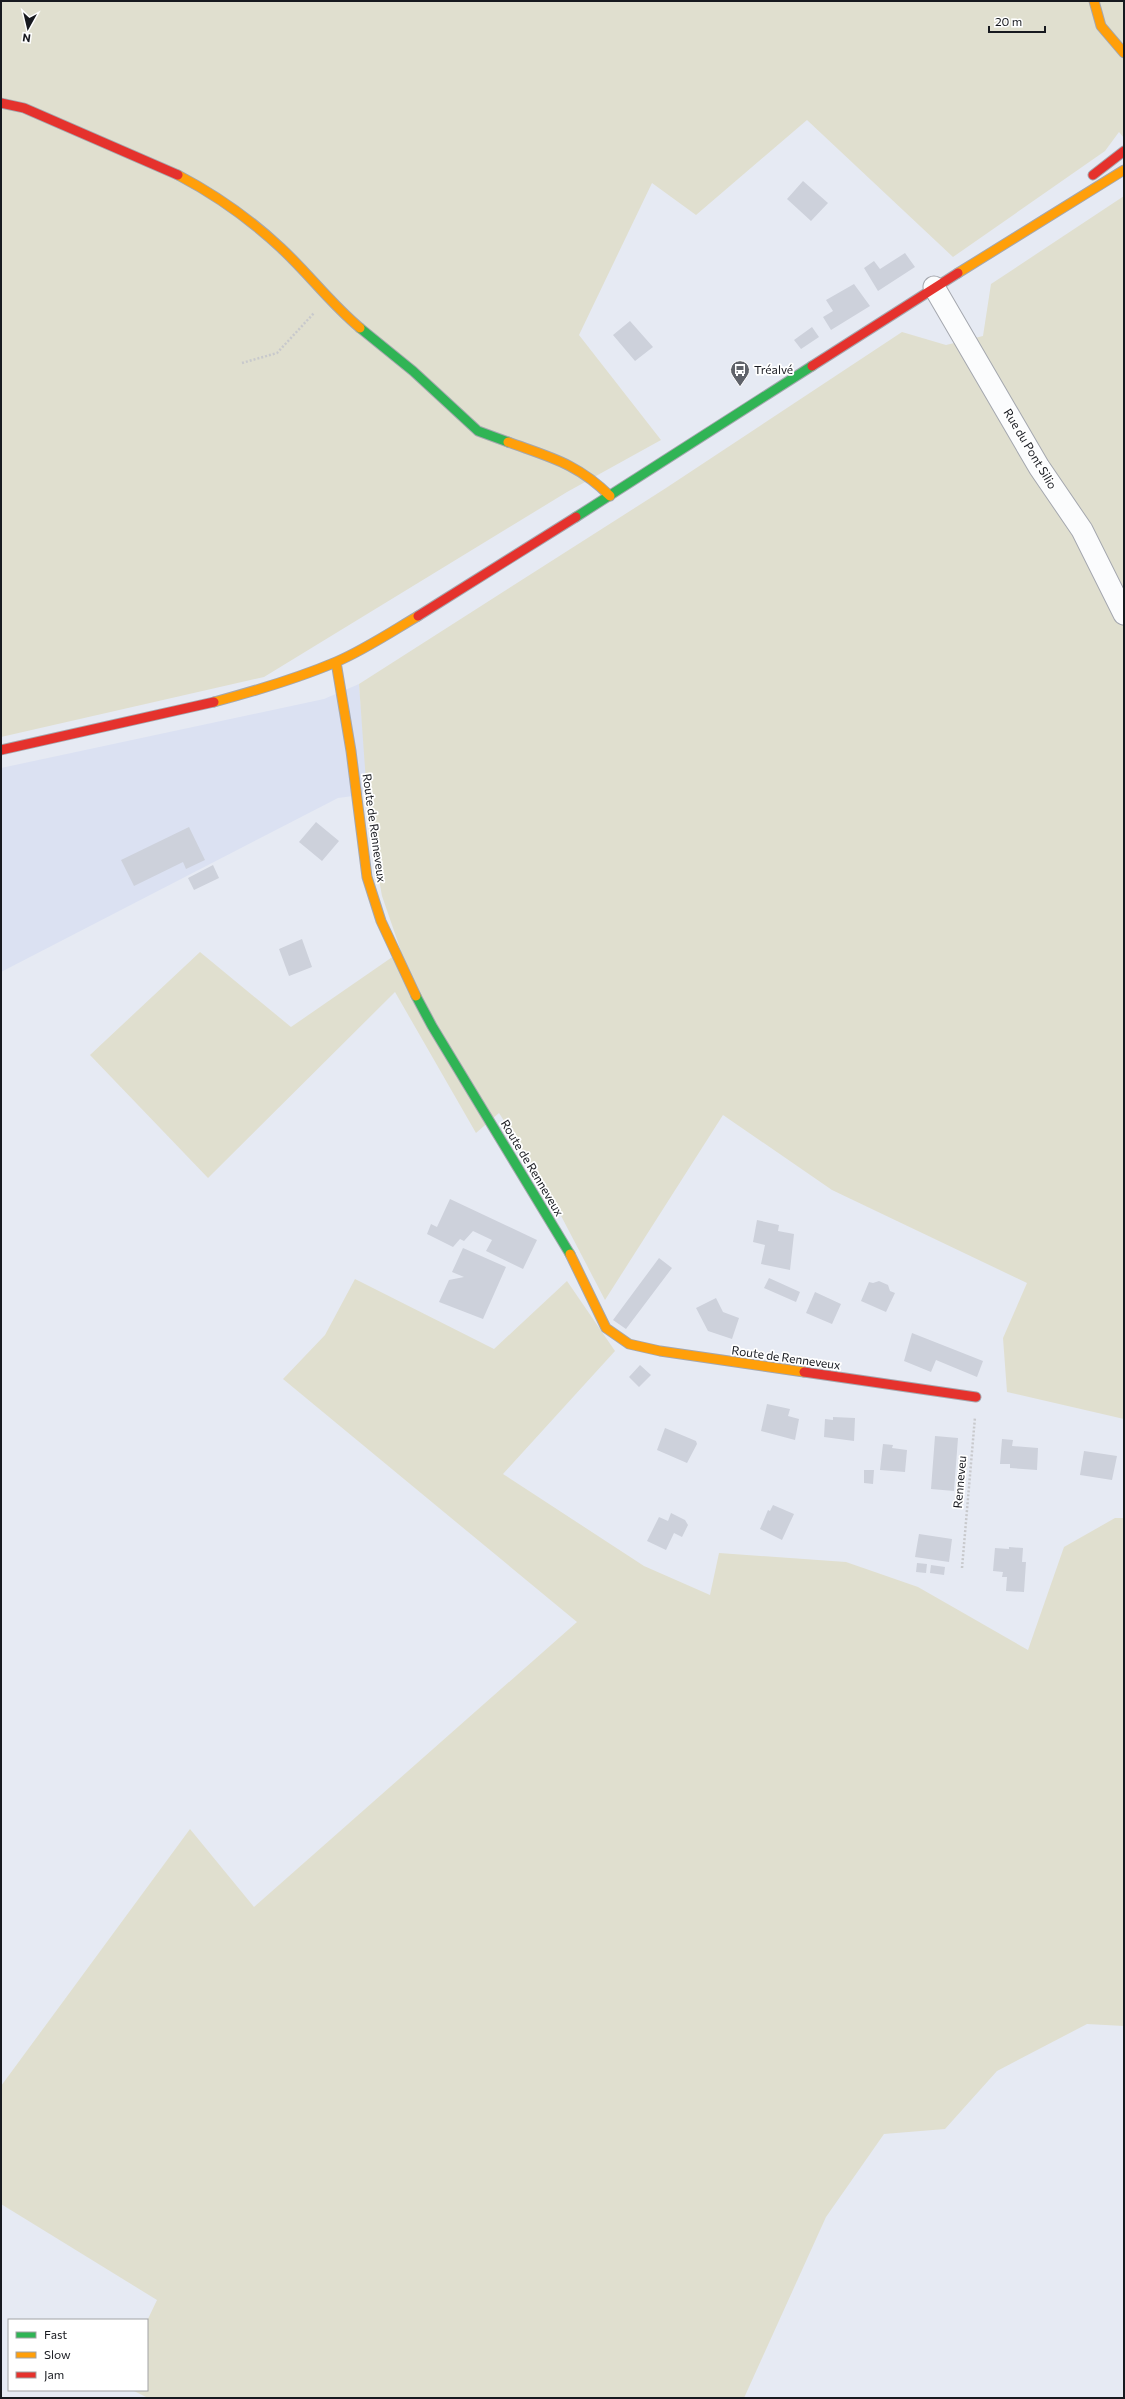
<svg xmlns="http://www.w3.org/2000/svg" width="1125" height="2399" font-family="Commissioner,sans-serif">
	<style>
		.built { fill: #dbe1f2 }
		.green { fill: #e0dfcf }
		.building { fill: #cdd1db }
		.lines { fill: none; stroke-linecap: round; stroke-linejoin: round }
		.street-casing { stroke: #a4a7ae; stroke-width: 23 }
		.fast-casing { stroke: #a4a7ae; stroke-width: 11 }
		.slow-casing { stroke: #a4a7ae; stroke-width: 11 }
		.jam-casing { stroke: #a4a7ae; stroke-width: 11 }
		.path { stroke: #c8c9cc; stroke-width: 2.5; stroke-dasharray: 2 2; stroke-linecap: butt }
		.street { stroke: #fbfcfd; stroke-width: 21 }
		.fast { stroke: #30b455; stroke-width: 9 }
		.slow { stroke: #ff9f0a; stroke-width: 9 }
		.jam { stroke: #e5322d; stroke-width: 9 }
		.labels { text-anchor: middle; stroke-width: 3.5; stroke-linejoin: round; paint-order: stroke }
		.poi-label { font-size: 12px; fill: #17191f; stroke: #fff; text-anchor: start }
		.street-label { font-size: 12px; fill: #17191f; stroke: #fff }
	</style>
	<rect width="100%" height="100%" fill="#e6eaf3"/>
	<!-- built -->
	<path class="built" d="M359,684L368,794L338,798L1,972V768L324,699Z"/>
	<!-- green -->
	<path class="green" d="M1,1H1124V138L1119,132L1105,151L953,257L807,120L696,215L652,183L579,335L661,440L567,492L264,677L1,737Z
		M1124,196V1419L1007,1392L1003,1338L1027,1283L832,1190L723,1115L605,1300L546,1187L499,1113L476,1133L395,992L208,1178L90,1055L200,952L291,1027L401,951L382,896L369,824L359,684L666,488L902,332L946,345L983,336L991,284Z
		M355,1279L494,1349L567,1281L615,1351L503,1474L644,1566L710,1595L719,1553L846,1562L918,1587L1028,1650L1064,1547L1115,1518H1124V2026L1087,2024L997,2071L945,2129L884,2134L826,2217L744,2398H148L132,2390H147V2321L157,2300L1,2204V2086L190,1829L254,1907L577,1622L283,1379L325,1335Z"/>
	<!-- building -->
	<path class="building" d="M803,181L828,203L811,221L787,199Z
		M905,253L915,267L878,291L864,268L874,261L880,269Z
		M854,284L870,306L831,330L823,317L833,311L826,300Z
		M630,321L653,347L635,361L613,335Z
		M812,327L819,337L801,349L794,340Z
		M316,822L339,841L322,861L299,842Z
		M189,827L205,860L186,869L183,862L134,886L121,860Z
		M213,865L219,878L194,890L188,878Z
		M302,939L312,967L289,976L279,949Z
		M450,1199L537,1240L523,1269L486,1251L492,1240L473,1231L464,1241L460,1239L453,1247L427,1234L431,1224L437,1227Z
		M757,1220L779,1225L778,1231L794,1234L790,1270L761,1264L765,1245L753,1242Z
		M463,1248L506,1267L483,1319L439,1302L449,1280L464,1277L452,1272Z
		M659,1258L672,1268L626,1329L613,1320Z
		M769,1278L800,1292L796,1302L764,1288Z
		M879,1281L888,1285L890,1291L895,1293L886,1312L861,1301L869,1282L873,1283Z
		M815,1292L841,1304L832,1324L806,1313Z
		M716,1298L723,1312L739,1318L732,1339L708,1331L696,1308Z
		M912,1333L983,1361L977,1377L936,1360L931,1372L904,1361Z
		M640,1365L651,1375L639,1387L629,1377Z
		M767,1404L790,1409L788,1416L799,1419L795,1440L761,1431Z
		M833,1417L855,1418L854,1441L824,1437L825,1419L833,1420Z
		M665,1428L696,1441L697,1444L687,1463L657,1450Z
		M935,1436L958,1438L954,1491L931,1489Z
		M1002,1439L1013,1440L1012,1446L1038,1448L1037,1470L1010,1468V1464H1000Z
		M883,1444L893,1445L892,1448L907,1450L905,1472L880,1470Z
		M1084,1451L1117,1456L1112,1480L1080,1475Z
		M864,1470H874L873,1484L864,1483Z
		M773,1505L794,1514L782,1540L760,1529L768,1510L770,1511Z
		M671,1513L685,1520L688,1525L682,1537L674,1533L666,1550L647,1541L659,1517L668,1521Z
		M919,1534L952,1539L949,1562L915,1557Z
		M1009,1547L1023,1548L1022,1562H1026L1024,1592L1006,1591L1007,1577H1002L1003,1572L993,1571L995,1548L1009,1549Z
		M917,1563L927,1564L926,1573L916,1572Z
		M931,1565L945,1567L944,1575L930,1573Z"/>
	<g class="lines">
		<defs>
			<path id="street" d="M934,287L1039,467L1082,530L1124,614"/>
			<path id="fast" d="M360,328L413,371L478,431L508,442
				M576,517L812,366
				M416,996L432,1026L570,1254"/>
			<path id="slow" d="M1094,1L1101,26L1124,53
				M178,175C216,195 250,219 281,248C309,274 330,303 360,328
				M958,273L1124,170
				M508,442C549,457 577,463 610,496
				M336,662L351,751L367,877L381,921L416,996
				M214,702C255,691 296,679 336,662C364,650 391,632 418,616
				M570,1254L606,1328L629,1344L660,1351L804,1372"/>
			<path id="jam" d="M1,103L24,108L178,175
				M1093,175L1124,151
				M812,366L958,273
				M418,616L576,517
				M1,750L214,702
				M804,1372L976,1397"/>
		</defs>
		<!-- street casing -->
		<use href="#street" class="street-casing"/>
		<!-- fast casing -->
		<use href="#fast" class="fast-casing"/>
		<!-- slow casing -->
		<use href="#slow" class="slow-casing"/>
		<!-- jam casing -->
		<use href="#jam" class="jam-casing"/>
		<!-- path -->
		<path class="path" d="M242,363L277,353L314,313
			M962,1568L975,1417"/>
		<!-- street -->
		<use href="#street" class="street"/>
		<!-- fast -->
		<use href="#fast" class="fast"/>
		<!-- slow -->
		<use href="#slow" class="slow"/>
		<!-- jam -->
		<use href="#jam" class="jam"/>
	</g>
	<!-- icons -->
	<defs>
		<symbol id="bus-pin" viewBox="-11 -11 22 30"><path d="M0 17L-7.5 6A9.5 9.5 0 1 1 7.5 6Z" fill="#5f6269" stroke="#fff"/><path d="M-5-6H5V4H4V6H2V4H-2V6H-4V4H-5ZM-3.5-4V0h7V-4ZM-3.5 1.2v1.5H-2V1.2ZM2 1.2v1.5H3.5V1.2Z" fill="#fff"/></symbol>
	</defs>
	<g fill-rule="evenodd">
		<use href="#bus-pin" x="729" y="359" width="22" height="30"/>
	</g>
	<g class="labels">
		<!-- poi labels -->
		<g class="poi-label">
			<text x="754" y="374">Tréalvé</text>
		</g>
		<!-- street labels -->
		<g class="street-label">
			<text transform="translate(1030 449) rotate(59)" y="4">Rue du Pont Silio</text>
			<text transform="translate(374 828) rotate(82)" y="4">Route de Renneveux</text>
			<text transform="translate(532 1168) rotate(59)" y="4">Route de Renneveux</text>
			<text transform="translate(786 1358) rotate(8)" y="4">Route de Renneveux</text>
			<text transform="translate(960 1482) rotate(-85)" y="4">Renneveu</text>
		</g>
	</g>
	<!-- border -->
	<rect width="1125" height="2399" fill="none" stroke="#17191f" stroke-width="4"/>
	<!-- legend -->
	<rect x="8" y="2319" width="140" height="72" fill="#ffffff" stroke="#a2a3a5"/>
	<rect x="16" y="2332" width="20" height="6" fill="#30b455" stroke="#a2a3a5"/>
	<text x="44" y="2339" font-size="12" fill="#17191f">Fast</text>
	<rect x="16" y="2352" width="20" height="6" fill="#ff9f0a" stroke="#a2a3a5"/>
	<text x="44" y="2359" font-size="12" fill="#17191f">Slow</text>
	<rect x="16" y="2372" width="20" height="6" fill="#e5322d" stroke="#a2a3a5"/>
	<text x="44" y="2379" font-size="12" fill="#17191f">Jam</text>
	<!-- north arrow -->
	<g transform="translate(28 28) rotate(188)" stroke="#ffffff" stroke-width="3" paint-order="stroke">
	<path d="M0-3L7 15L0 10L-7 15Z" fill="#17191f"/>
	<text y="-6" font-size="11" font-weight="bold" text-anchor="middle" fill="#17191f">N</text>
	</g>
	<!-- scale -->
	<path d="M989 26v6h56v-6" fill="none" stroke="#17191f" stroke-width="2"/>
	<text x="995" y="26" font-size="12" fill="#17191f" stroke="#ffffff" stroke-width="3" paint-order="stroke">20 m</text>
</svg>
